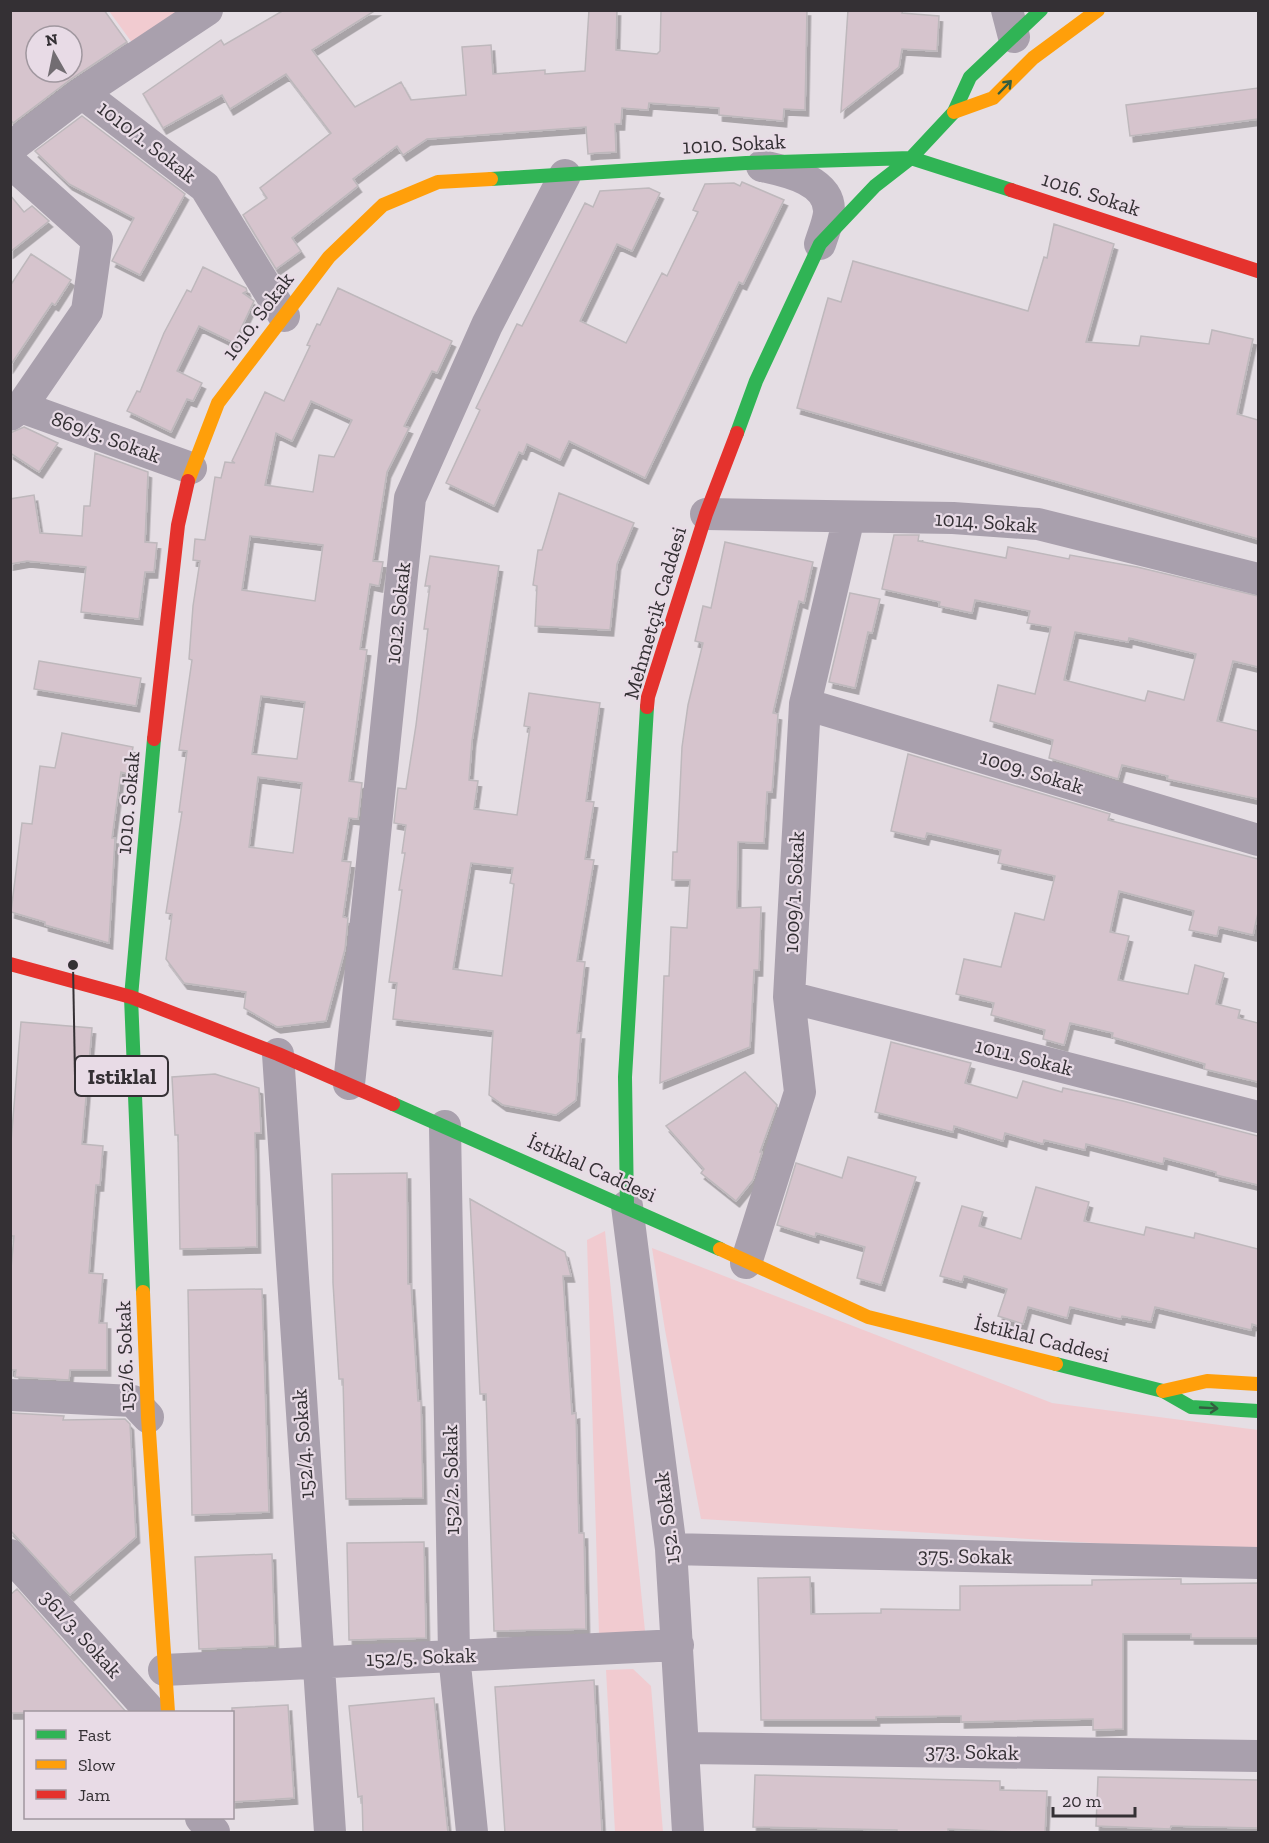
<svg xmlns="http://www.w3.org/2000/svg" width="1269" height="1843" font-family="'Zilla Slab',serif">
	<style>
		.green { fill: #f1cbd0 }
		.building { fill: #d6c4cd; stroke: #beb8bc; stroke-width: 1.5; fill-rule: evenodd; filter: url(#shadow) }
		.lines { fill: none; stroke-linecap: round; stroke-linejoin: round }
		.street { stroke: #a9a0ad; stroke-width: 32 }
		.fast { stroke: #30b455; stroke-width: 14 }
		.slow { stroke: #ff9f0a; stroke-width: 14 }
		.jam { stroke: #e5322d; stroke-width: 14 }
		.oneway { stroke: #335e40 }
		.labels { text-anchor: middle; stroke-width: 4.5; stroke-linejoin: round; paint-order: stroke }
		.street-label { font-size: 21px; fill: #343034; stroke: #e8dbe6 }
		.leader { fill: none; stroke: #343034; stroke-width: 2 }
		.callout-dot { fill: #343034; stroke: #e8dbe6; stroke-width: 2 }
		.callout { fill: #e8dbe6; stroke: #343034; stroke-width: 2 }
		.callout-label { font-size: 22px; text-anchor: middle; font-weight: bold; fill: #343034 }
	</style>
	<defs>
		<filter id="shadow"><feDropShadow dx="3.5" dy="6" stdDeviation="0" flood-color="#0004"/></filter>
	</defs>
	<rect width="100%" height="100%" fill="#e5dee4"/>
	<!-- green -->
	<path class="green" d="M109,11H207L141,55Z
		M605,1231L645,1631L599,1634L587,1240Z
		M652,1248L1052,1403L1258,1430V1553L701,1519L665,1330Z
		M633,1669L651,1686L663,1832H615L606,1670Z"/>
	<!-- building -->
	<path class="building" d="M10,10H104L127,42L71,79L13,123L10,119ZM36,36H72V72H36Z
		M284,10H376L312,50L355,107L401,82L411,100L466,95L462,47L491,45L493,74L545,70V74L585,71L589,10H617L616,50L657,54L660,51L661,10H807L805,110L784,109L783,121L719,115V108L649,103L648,110L622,108L621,124H615L616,152L596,153L588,154L586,127L427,139L403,155L397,146L353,179L358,186L292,238L301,251L276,269L243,215L267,198L260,188L331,133L286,74L230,109L222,95L163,128L143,94L221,40L224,45Z
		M848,10H903L902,13L939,16L937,51L902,49L899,67L841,112Z
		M1258,88V119L1130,136L1126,105Z
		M82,116L185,194L140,275L112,261L134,218L69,184L35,151Z
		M742,182L784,200L743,284L739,282L645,478L569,441L560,460L527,444L523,454L519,452L494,506L446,483L480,410L476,408L517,324L522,326L585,203L593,207L600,191L649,188L660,193L632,251L617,244L580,321L626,343L662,273L667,276L698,212L693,210L705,184L734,183L740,186Z
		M10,195L24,212L32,206L49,221L10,252Z
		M1054,224L1114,244L1086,342L1139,346L1141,336L1209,344L1212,330L1253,339L1237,414L1258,420V539L797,408L828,298L841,302L853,261L1028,311L1044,257L1047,258Z
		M31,254L71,280L55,305L52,303L10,366V286Z
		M203,267L246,288L247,291L243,293L254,301L234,343L199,326L177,371L202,383L193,401L187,399L171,432L127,411L137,391L140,392L164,333L187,290L191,292Z
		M338,288L452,341L437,373L432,371L404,426L409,428L387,472L373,561L383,562L379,586L370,584L360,649L367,650L349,781L362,783L358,819L349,818L342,861L351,862L343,917L348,918L345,949L326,1021L277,1027L244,1008L246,992L184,983L166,959L172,914L166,913L182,812H179L187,751L179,750L192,660L189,659L193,606L200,561L193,560L195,539L205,540L215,477L221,478L225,462L235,463L232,461L265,392L284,401L310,346L307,345L317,324L320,325ZM311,401L352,420L334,457L319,455L313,492L265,485L276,433L292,441ZM250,536L323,545L315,601L242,590ZM261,696L305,702L297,759L252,754ZM258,777L302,783L293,853L249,847Z
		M24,427L58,443L39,472L10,453V433Z
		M95,453L148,472L145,542L157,543L154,572H145L139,619L81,612L86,567L27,561L10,564V499L34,495L40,533L82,536L84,506H90Z
		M559,493L634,523L617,564L610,630L535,626L537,586L533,585L538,550H542Z
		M894,535H919L918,541L1006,558L1008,547L1069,559L1070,555L1137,567L1258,596V667L1233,661L1217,721L1258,731V799L1167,779L1168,776L1122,765L1118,779L1049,758L1053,740L990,721L998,685L1035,694L1051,627L1027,623L1030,611L975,600L972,613L939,606L940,602L882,589ZM1075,632L1128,642L1129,638L1196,654L1184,700L1148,691L1145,701L1064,680Z
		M725,542L813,562L804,603L799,601L773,713L778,714L772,792H767L764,843L738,842L737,908L761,907L759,970H754L750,1047L660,1083L664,976H669L671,927L687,928L690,880H672L673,852H677L682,747L688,705L703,643L695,641L703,606L711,608Z
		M430,556L499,566L472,741L469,780L478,781L474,809L517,815L530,727L524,726L529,693L600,703L586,801L594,802L585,859L594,860L577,961L585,962L577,1033H581L576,1100L556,1115L503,1105L489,1095L493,1031L393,1019L397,983L389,982L402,890H399L405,853H402L406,825L394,823L398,788L406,789L416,725L428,629H424L430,586H425ZM471,863L513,868L510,883L514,884L502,976L453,969Z
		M850,593L880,599L872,633L868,632L855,688L829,682Z
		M39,661L141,678L136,706L34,689Z
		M62,733L133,747L128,774L121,772L112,838H115L109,943L45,925V922L11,912L22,823L32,824L40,766L55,768Z
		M908,754L1110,814L1108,820L1258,859V913L1253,935L1219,927L1217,936L1189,930L1194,911L1119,891L1110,932L1129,936L1118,980L1188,994L1195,965L1224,973L1216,1004L1240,1010L1238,1018L1258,1023V1082L1204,1069L1205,1064L1112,1037L1113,1033L1070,1023L1064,1045L1043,1039L1045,1030L991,1015L994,1003L956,994L964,959L1001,967L1015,913L1044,920L1055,876L998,863L1001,850L927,833L925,839L891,831Z
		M21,1022L92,1028L82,1144L103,1146L100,1185H96L89,1273L103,1274L99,1323H107V1370H70L69,1380L15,1377L16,1370H10V1279L14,1236H10V1154Z
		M891,1042L971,1063L965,1083L1017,1098L1023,1081L1062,1092L1063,1088L1123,1101L1258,1136V1185L1216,1175V1172L1164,1158L1163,1164L1086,1144L1085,1150L1044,1140L1043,1144L1005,1133L1003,1141L954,1126L953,1132L875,1112Z
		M745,1072L777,1105L760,1152H762L753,1180L736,1201L701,1173L704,1169L666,1126Z
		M215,1074L259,1088L261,1133H255L257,1247L180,1249L178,1135H175L172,1077Z
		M848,1157L916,1177L881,1285L857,1278L865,1247L816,1233L815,1237L777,1225L796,1163L842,1178Z
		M407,1173L408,1284H411L418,1401H421L423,1498L346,1499L343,1379H339L333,1283L332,1174Z
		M1036,1187L1089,1202L1084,1221L1144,1235L1146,1227L1194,1238L1195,1233L1258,1249V1326L1252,1324L1251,1330L1155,1307L1151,1322L1122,1316L1121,1319L1070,1307L1067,1318L1028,1307L1023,1324L998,1316L1007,1289L964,1276L962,1282L940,1276L962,1206L983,1212L979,1226L1021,1239Z
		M470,1199L565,1252L571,1276H563L572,1414L576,1413L579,1533H584L586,1629L494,1631L486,1394H480Z
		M262,1289L269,1512L192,1515L188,1290Z
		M11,1413L64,1416L63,1420L125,1419L130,1424L136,1537L70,1595L10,1530Z
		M424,1542L426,1638L349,1640L347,1543Z
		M272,1554L275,1646L199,1649L195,1557Z
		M810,1577L811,1614L881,1613V1609L960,1610V1586L1092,1585V1580L1175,1579H1181V1584L1258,1583V1638H1191V1634H1123V1729L1093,1730V1719L961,1722V1716L876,1717V1720H761L758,1578Z
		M17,1589L127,1713H10V1595Z
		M594,1680L602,1833H505L495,1687Z
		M434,1698L448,1833H363L362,1796L358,1797L349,1706Z
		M288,1705L294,1798L232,1802V1708Z
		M755,1775L1000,1781V1790L1047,1791L1045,1833L948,1829V1833H897V1830L753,1827Z
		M1098,1777L1258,1780V1828L1171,1826L1170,1829L1096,1826Z"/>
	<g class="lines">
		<!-- street -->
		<path class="street" d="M1007,10L1014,37
			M82,93L205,187L284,316
			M10,148L82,93L207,10
			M10,162L97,240L87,311L21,407L10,415
			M762,166C785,171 831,180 829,213C828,223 823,234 820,244
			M21,407L191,468
			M706,514L953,518L1038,524L1258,579
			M805,704L1258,840
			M789,997L1258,1117
			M278,1054L330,1832
			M349,1084L410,498L487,325L565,175
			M445,1126L454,1655L472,1832
			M627,1206L671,1549L688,1832
			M746,1263L800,1092L789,997L805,704L849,517
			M10,1395L133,1401L148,1417
			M671,1549L1258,1563
			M10,1555L151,1712
			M164,1670L678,1645
			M685,1748L1258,1756
			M201,1818L214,1832"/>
		<!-- fast -->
		<path class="fast" d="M491,179L746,163L911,158L1011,190
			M737,433L756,381L820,244L875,186L911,158L954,112L970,77L1041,10
			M393,1104L720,1249
			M627,1206L625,1077L647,707
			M143,1292L131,997L154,739
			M1056,1364L1163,1391L1191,1407L1258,1411"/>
		<!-- slow -->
		<path class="slow" d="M954,112L993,98L1033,58L1098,10
			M188,481L218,403L329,257L383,205L438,182L491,179
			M720,1249L868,1317L1056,1364
			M143,1292L148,1417L168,1712
			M1163,1391L1207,1381L1258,1384"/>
		<!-- jam -->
		<path class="jam" d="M1011,190L1258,271
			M647,707L648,697L706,514L737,433
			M154,739L178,525L188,481
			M10,964L131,997L278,1054L393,1104"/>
	</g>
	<!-- one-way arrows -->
	<defs><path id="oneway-shaft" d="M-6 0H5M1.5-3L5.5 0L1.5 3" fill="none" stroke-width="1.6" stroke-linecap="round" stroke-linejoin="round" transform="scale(1.5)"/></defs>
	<g class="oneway">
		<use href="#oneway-shaft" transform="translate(1005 87) rotate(-46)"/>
		<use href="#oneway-shaft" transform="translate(1209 1408) rotate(3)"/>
	</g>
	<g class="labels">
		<!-- street labels -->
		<g class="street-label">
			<text transform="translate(147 142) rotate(38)" y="7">1010/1. Sokak</text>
			<text transform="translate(734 144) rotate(-3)" y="7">1010. Sokak</text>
			<text transform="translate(1091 194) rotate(18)" y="7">1016. Sokak</text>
			<text transform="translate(258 316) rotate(-53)" y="7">1010. Sokak</text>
			<text transform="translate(106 437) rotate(20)" y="7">869/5. Sokak</text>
			<text transform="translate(986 522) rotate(4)" y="7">1014. Sokak</text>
			<text transform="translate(398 613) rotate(-84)" y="7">1012. Sokak</text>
			<text transform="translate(655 613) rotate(-74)" y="7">Mehmetçik Caddesi</text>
			<text transform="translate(1032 772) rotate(17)" y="7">1009. Sokak</text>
			<text transform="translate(128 803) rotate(-85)" y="7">1010. Sokak</text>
			<text transform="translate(794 892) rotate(-87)" y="7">1009/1. Sokak</text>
			<text transform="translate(1024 1057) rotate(14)" y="7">1011. Sokak</text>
			<text transform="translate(592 1168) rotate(24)" y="7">İstiklal Caddesi</text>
			<text transform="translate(1042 1339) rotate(14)" y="7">İstiklal Caddesi</text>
			<text transform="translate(125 1356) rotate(-92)" y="7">152/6. Sokak</text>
			<text transform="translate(303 1444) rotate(-94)" y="7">152/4. Sokak</text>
			<text transform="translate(451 1480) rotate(-91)" y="7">152/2. Sokak</text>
			<text transform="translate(667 1518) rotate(-97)" y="7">152. Sokak</text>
			<text transform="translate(965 1556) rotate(1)" y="7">375. Sokak</text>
			<text transform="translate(81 1634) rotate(48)" y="7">361/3. Sokak</text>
			<text transform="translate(421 1657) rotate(-2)" y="7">152/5. Sokak</text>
			<text transform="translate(972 1752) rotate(1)" y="7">373. Sokak</text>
		</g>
	</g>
	<!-- callouts -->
	<path class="leader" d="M73 965L75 1076"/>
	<circle class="callout-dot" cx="73" cy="965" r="6"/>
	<rect class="callout" x="75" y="1056" width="93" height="40" rx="6"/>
	<g class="callout-label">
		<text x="122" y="1084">Istiklal</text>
	</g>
	<!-- border -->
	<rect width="1269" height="1843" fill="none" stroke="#343034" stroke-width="24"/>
	<!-- legend -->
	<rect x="24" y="1711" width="210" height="108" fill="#e8dbe6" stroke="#a0979f" stroke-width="1.5"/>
	<rect x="36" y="1730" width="30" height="9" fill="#30b455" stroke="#a0979f" stroke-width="1.5"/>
	<text x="78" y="1741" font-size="18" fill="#343034">Fast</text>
	<rect x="36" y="1760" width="30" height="9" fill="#ff9f0a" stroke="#a0979f" stroke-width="1.5"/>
	<text x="78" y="1771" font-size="18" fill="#343034">Slow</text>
	<rect x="36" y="1790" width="30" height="9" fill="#e5322d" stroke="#a0979f" stroke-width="1.5"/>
	<text x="78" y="1801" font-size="18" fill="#343034">Jam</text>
	<!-- north arrow -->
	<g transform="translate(54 54) rotate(351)"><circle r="28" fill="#e8dbe6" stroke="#a0979f" stroke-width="1.5"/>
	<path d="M0-4.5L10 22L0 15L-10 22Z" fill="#726d72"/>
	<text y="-9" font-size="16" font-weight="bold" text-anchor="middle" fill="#343034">N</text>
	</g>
	<!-- scale -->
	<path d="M1053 1807v9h82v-9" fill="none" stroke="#343034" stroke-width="3"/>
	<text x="1062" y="1807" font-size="18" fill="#343034" stroke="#e8dbe6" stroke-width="4.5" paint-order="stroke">20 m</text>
</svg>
